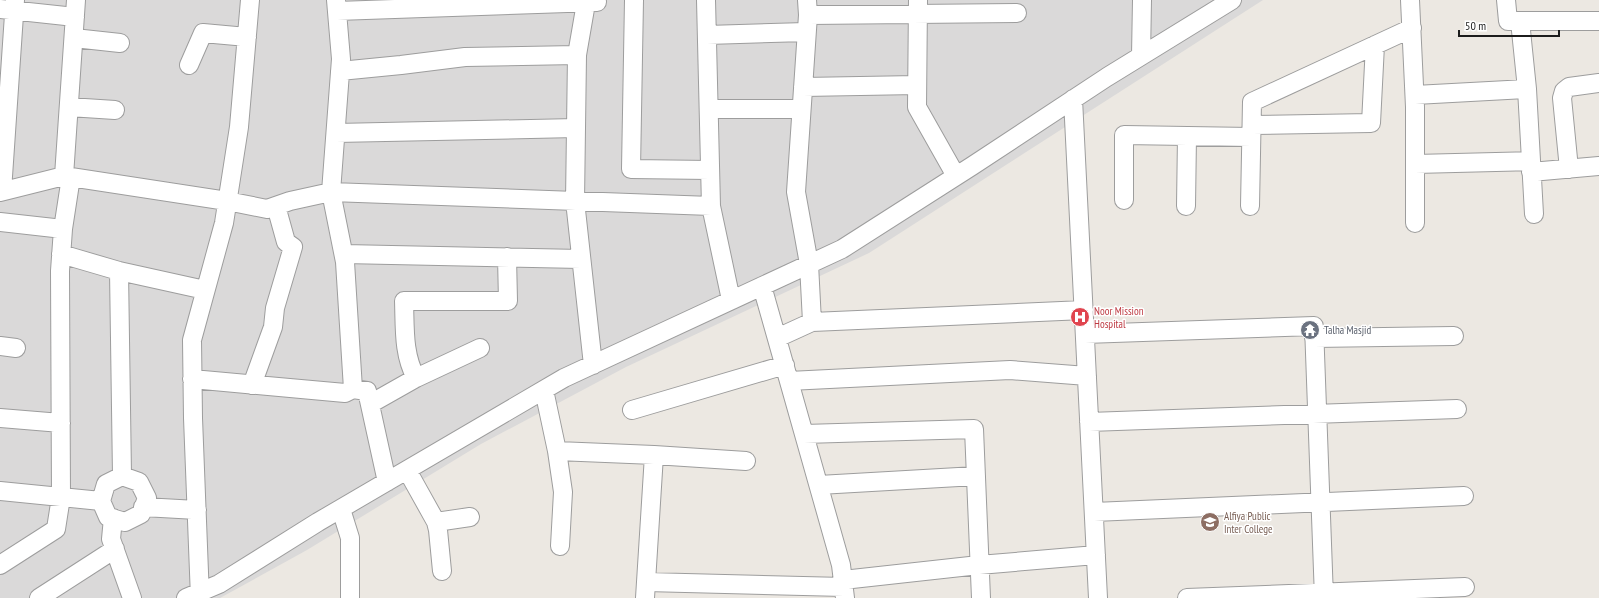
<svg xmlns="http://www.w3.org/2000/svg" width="1599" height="598" font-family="'PT Sans Narrow',sans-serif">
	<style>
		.residential { fill: #dad9d9 }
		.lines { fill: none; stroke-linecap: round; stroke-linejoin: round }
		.minor-casing { stroke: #9d9d9d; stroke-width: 20 }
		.minor { stroke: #fff; stroke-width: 18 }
		.labels { text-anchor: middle; stroke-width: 3; stroke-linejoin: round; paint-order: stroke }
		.health-label { font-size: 11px; fill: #be3a42; stroke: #fff; text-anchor: start }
		.worship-label { font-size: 11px; fill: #5b616d; stroke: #fff; text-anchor: start }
		.education-label { font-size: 11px; fill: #785e54; stroke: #fff; text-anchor: start }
	</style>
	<rect width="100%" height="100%" fill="#ece8e2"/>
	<!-- residential -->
	<path class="residential" d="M0,0H1263L869,253L626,367L481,444L307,550L220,598H0Z"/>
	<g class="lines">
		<defs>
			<path id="minor" d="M336,0L341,59L331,192L345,262L353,389L367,391L387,482
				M634,0L631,169L710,170
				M706,0L711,206L731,300
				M807,0L808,15L796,192L809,264L812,322L1084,310
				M918,0L917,107L956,176
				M1410,0L1415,107V223
				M1506,0L1508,21H1599
				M586,3L577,55L575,201L593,365
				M0,9L75,17
				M337,11L597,2
				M808,15L1017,13
				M1520,21L1527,89
				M707,35L806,32
				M74,38L120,43
				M1141,56L1142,0
				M189,65L203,33L247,37
				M340,71L401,65L465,57L577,55
				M803,87L917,85
				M1415,95L1527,89L1534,214
				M1073,99L1098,598
				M69,107L115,110
				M709,109H801
				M1252,125L1371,123L1375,45
				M336,133L576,128
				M1415,164L1531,161
				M1569,169L1562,98L1564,91L1569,87L1599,83
				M1531,172L1599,166
				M64,176L76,0
				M2,191L15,0
				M0,192L64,176L227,201L267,209L290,201L331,192L711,206
				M1124,200V135L1251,137
				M1186,206L1187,136
				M1250,206L1252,102L1412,28
				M0,222L63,229
				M61,254L119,271L205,290
				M344,254L581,259
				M119,271L122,476
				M762,286L841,565L845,598
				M1085,334L1314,326L1324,598
				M777,338L812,322
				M1314,338L1454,336
				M0,346L16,348
				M416,378C403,354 405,328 404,301H508L507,257
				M192,379L345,393L353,389
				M789,381L1010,370L1087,376
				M252,385L273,327L275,308L293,247L286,242L276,206
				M544,390L557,451L654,455L746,461
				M370,404L416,378L480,348
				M632,410L785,365
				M0,418L61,423
				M1089,422L1457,409
				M804,434L974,429L981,598
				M557,451L563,492L560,546
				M407,470L436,522L438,530L442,571
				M122,476L139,482L147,498L141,514L125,522L108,517L101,501L106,484Z
				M819,485L976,476
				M0,491L101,501
				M143,507L197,510
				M341,509L350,538V598
				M1094,512L1464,496
				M113,518L111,539L132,598
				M436,522L470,517
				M0,565L56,529L61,497L60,271L63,229L71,177
				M843,580L979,565L1096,555
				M646,582L844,587
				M39,598L115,549
				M186,598L219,584L318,522L564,378L842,249L972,166L1107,77L1232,0
				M200,598L193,418L192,340L224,223L239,127L250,0
				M645,598L654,455
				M1187,598L1465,587"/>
		</defs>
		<!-- minor casing -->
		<use href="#minor" class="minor-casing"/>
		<!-- minor -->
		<use href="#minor" class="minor"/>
	</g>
	<!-- icons -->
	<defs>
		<symbol id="hospital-disc" viewBox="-11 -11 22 22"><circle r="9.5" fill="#e0444e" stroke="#fff"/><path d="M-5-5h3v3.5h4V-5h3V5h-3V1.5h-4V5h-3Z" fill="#fff"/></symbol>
		<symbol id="temple-disc" viewBox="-11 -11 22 22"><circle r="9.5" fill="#6b7280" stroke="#fff"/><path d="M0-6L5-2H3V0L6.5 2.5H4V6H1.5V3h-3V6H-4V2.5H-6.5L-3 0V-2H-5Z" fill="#fff"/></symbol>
		<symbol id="school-disc" viewBox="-11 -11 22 22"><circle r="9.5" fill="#8d6e63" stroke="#fff"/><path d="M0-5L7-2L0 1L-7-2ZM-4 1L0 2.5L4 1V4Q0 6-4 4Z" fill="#fff"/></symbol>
	</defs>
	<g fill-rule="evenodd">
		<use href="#hospital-disc" x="1069" y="306" width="22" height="22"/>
		<use href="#temple-disc" x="1299" y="319" width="22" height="22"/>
		<use href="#school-disc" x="1199" y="511" width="22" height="22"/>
	</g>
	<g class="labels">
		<!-- health labels -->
		<g class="health-label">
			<text x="1094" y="315">Noor Mission<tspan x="1094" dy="13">Hospital</tspan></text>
		</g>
		<!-- worship labels -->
		<g class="worship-label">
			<text x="1324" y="334">Talha Masjid</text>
		</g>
		<!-- education labels -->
		<g class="education-label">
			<text x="1224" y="520">Alfiya Public<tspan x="1224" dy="13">Inter College</tspan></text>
		</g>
	</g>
	<!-- scale -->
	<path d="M1459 30v6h100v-6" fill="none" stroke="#1c1c1c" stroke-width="2"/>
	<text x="1465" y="30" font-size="12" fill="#1c1c1c" stroke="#ffffff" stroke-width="3" paint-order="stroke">50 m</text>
</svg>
